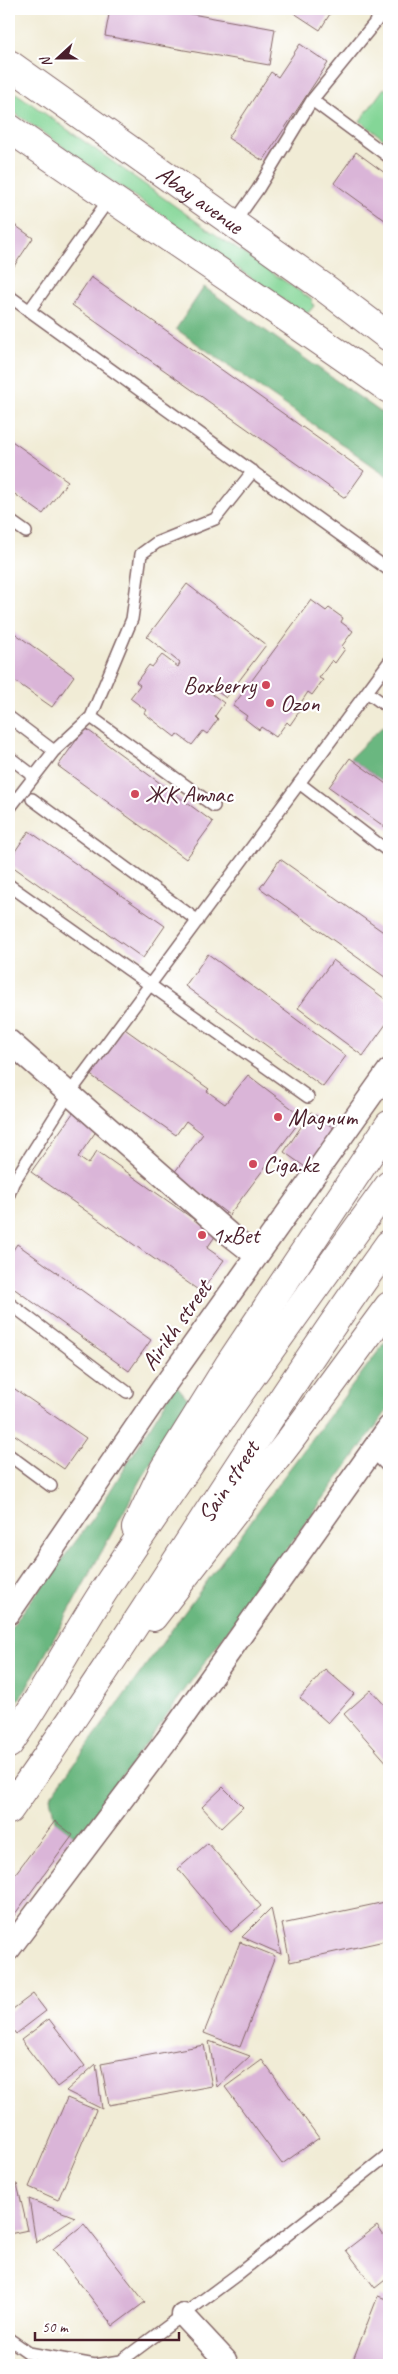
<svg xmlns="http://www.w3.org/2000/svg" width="398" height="2374" font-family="Caveat,sans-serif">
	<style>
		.green { fill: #84d697; stroke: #677a61 }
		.forest { fill: #6bb780; stroke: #5a6b56 }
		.building { fill: #dab5d8 }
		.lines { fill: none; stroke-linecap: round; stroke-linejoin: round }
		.service-casing { stroke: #846767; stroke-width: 14 }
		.minor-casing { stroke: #846767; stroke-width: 25 }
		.secondary-casing { stroke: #846767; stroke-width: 30 }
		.primary-casing { stroke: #846767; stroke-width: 30 }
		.service { stroke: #fff; stroke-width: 11 }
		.minor { stroke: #fff; stroke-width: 22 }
		.secondary { stroke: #fff; stroke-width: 28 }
		.primary { stroke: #fff; stroke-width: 28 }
		.poi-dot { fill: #d1495b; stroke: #fff; stroke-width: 2 }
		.labels { text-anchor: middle; stroke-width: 4.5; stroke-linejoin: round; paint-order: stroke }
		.street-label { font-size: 24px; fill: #4a1f2b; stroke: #fff }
		.poi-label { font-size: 24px; fill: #4a1f2b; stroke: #fff; text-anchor: start }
	</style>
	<rect width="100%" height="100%" fill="#fff"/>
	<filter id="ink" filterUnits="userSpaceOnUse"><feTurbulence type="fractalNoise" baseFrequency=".02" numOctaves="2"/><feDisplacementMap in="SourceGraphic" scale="10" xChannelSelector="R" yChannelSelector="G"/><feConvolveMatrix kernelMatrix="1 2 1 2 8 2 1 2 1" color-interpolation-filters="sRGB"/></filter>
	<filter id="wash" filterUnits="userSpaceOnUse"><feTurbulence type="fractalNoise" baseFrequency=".0096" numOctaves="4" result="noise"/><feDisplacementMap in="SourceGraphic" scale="20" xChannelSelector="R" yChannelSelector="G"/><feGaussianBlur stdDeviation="1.12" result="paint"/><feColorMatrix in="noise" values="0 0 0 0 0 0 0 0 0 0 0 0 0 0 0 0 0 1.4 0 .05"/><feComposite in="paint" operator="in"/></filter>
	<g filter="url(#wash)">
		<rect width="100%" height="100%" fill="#f1ecd6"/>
		<!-- green -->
		<path class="green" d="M9,88L203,226L311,299L314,306L308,313L299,311L9,109Z
			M384,88L389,92V143L360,121Z"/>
		<!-- forest -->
		<path class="forest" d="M204,287L389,418V477L176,329Z
			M383,726L389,730V786L350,758Z
			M389,1337V1408L82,1832L73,1835L55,1821L50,1797L272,1492Z
			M176,1385L190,1401L156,1453L25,1691L9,1712V1630L94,1517Z"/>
		<g id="blocks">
			<!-- building -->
			<path class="building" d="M110,9H164L275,29L269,65L105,36Z
				M288,9H333L320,30Z
				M300,44L328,63L263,161L228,138L271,72L278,77Z
				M356,152L389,176V223L334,183Z
				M9,221L33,238L12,269L9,266Z
				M91,277L364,471L345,498L72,305Z
				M9,439L68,481L43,514L9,490Z
				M187,584L266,645L226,698L210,686L208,691L224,703L215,716L218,719L207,734L203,731L192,745L177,734L175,737L144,713L146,710L130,698L140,685L136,682L149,665L152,667L162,655L178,667L180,663L147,637Z
				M311,600L326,611L329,608L343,618L341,622L353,631L342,646L345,649L335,663L332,660L319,678L323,680L312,695L308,692L298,707L301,709L290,725L287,722L276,737L261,727L259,730L245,719L247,716L233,706Z
				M9,629L74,676L52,707L9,677Z
				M85,728L213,822L186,859L58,766Z
				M350,758L389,786V830L329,787Z
				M29,831L165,926L143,958L9,864V860Z
				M280,859L389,936V980L260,888Z
				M208,954L346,1056L323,1087L185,986Z
				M333,960L389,1002V1020L363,1056L298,1008Z
				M122,1027L209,1089L207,1091L225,1104L248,1075L303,1117L229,1215L174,1173L203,1134L186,1121L176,1135L89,1074Z
				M311,1112L335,1129L308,1169L284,1152Z
				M73,1113L97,1130L78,1157L88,1164L97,1151L216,1235L207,1248L224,1260L201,1292L31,1172Z
				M17,1244L151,1340L129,1371L9,1285V1256Z
				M9,1385L86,1438L64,1469L9,1431Z
				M325,1669L354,1694L328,1723L300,1698Z
				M371,1690L389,1710V1765L344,1714Z
				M223,1787L243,1807L221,1828L202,1807Z
				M55,1821L73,1835L9,1922V1882Z
				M208,1843L261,1906L231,1932L178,1869Z
				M385,1902L389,1922V1940L290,1962L282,1924Z
				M271,1908L281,1954L242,1937Z
				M240,1942L275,1956L240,2047L204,2033Z
				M33,1994L46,2011L16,2034L9,2025V2012Z
				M49,2019L85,2066L57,2087L21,2040Z
				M209,2041L250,2056L217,2087Z
				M204,2045L212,2086L109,2105L101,2064Z
				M262,2060L319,2138L282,2164L225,2087Z
				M96,2064L102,2109L66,2091Z
				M67,2098L96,2110L58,2200L29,2187Z
				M17,2184L28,2230L9,2234V2186Z
				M29,2199L75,2217L36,2243Z
				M84,2224L145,2302L113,2326L53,2249Z
				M377,2226L389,2243V2277L375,2288L346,2250Z
				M378,2296L389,2300V2362L388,2365H351Z"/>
		</g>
	</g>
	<g filter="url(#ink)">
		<use href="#blocks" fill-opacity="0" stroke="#846767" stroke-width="1"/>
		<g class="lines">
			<defs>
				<path id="service" d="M312,100L389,157
					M234,223L258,189L312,100L386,9
					M9,296L389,570
					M29,311L110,198
					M9,520L26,532
					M367,692L389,708
					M9,717L54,751
					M91,717L214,806
					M9,757L34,776
					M299,783L389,852
					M32,799L198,921
					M9,809L54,751L91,717L132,619L141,554L156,543L215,519L253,471
					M9,885L308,1097
					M9,1194L13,1183L69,1094L389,662
					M9,1303L127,1392
					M372,1451L389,1468
					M9,1455L51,1486
					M9,2339L29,2353L95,2365L121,2361L238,2274L389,2154"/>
				<path id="minor" d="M9,1041L229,1234L257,1256
					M9,1613L160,1392L389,1070
					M9,1949L166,1741L389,1427
					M183,2315L225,2360L227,2365"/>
				<g id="secondary">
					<path id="s1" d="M9,64L326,289L389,337"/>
					<path d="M9,128C135,216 264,300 389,389"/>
					<path d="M136,1528L164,1469L230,1363L389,1125"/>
					<path d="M153,1617L288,1443L389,1306"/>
				</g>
				<g id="primary">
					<path d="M9,1744C46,1691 75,1634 111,1580C200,1446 294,1316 389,1185"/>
					<path id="s2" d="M9,1810C141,1625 256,1429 389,1244"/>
				</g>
			</defs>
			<!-- service casing -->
			<use href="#service" class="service-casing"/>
			<!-- minor casing -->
			<use href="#minor" class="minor-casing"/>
			<!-- secondary casing -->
			<use href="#secondary" class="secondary-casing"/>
			<!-- primary casing -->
			<use href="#primary" class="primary-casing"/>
			<!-- service -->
			<use href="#service" class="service"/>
			<!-- minor -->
			<use href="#minor" class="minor"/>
			<!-- secondary -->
			<use href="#secondary" class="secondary"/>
			<!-- primary -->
			<use href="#primary" class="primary"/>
		</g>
	</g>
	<!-- markers -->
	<g class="poi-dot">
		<circle cx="266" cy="685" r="5"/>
		<circle cx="270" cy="703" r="5"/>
		<circle cx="135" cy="794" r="5"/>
		<circle cx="278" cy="1117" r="5"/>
		<circle cx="253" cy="1164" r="5"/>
		<circle cx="202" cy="1235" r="5"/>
	</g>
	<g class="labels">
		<!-- street labels -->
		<g class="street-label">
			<text dy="8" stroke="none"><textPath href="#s1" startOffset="234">Abay avenue</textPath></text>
			<text transform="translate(176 1325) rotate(-55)" y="8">Airikh street</text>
			<text dy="8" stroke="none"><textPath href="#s2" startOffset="395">Sain street</textPath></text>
		</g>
		<!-- poi labels -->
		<g class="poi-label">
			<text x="256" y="693" text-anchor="end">Boxberry</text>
			<text x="280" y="711">Ozon</text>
			<text x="145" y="802">ЖК Атлас</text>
			<text x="288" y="1125">Magnum</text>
			<text x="263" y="1172">Ciga.kz</text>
			<text x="212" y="1243">1xBet</text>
		</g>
	</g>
	<!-- margin -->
	<rect width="398" height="2374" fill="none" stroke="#fff" stroke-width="30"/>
	<!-- north arrow -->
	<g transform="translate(58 58) rotate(249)" stroke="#ffffff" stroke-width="4" paint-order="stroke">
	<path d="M0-4L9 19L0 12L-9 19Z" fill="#4a1f2b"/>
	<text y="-8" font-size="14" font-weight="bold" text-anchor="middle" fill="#4a1f2b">N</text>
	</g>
	<!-- scale -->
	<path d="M35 2332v8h144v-8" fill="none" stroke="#4a1f2b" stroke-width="2.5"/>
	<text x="42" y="2332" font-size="15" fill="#4a1f2b" stroke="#ffffff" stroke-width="4" paint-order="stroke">50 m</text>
</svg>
